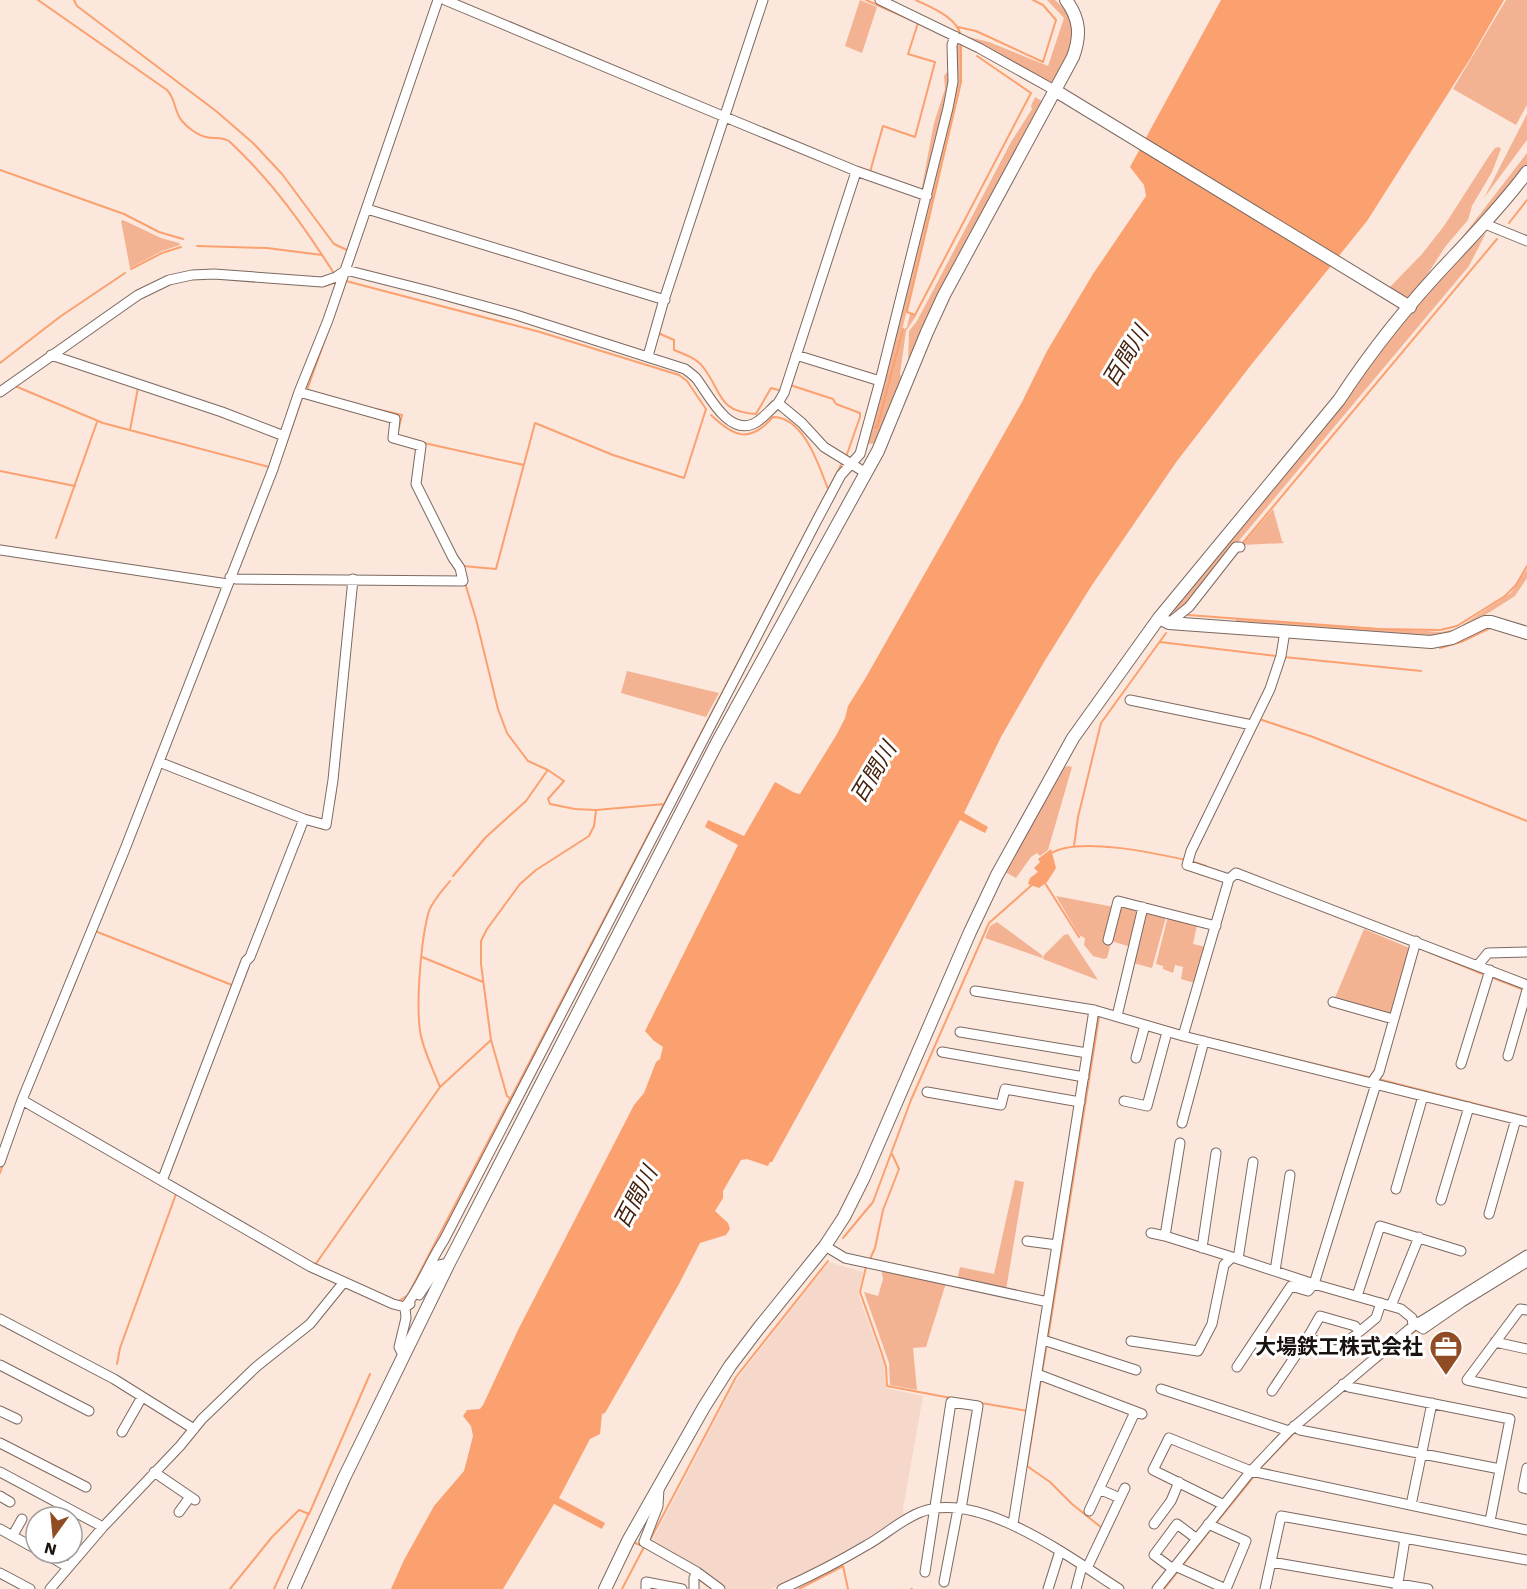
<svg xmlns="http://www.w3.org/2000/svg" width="1527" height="1589" font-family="'Work Sans','Noto Sans JP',sans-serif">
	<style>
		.built { fill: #f5d8ca }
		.green { fill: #f3b392 }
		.water { fill: #fba06f }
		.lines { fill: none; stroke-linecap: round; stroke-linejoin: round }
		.stream { stroke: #fba06f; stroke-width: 2 }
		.minor-casing { stroke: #7c6960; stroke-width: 11 }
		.tertiary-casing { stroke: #7c6960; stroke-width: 14 }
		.minor { stroke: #fff; stroke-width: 9 }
		.tertiary { stroke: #fff; stroke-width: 12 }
		.labels { text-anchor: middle; stroke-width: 6; stroke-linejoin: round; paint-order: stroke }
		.poi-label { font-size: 21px; font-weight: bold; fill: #19120f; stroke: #fff; text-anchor: end }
		.water-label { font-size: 22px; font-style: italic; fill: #45220d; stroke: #fff }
	</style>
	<rect width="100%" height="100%" fill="#fce7dc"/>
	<!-- built -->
	<path class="built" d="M829,1262L863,1272L858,1294L884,1364L886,1388L923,1396L903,1509L904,1517L834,1559L771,1589H726L705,1571L651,1543L737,1379Z"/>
	<!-- green -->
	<path class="green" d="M860,0L877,7L862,53L845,46Z
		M1047,0H1055C1079,21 1075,37 1064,64C1060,72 1059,79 1051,83L969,37L989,42L1048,66L1064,18Z
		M1506,0H1527V105L1516,125L1453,89Z
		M956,44L960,45V82L909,302L877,429L903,330L907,327L910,314L916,316L906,331L900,374L902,380L878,443L869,444L867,439L930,192Z
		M947,72L951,78L925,190L921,192L934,123L945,89L944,76Z
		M1035,97L1045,103L908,362L909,331L917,321L1011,142L1032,109L1031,106Z
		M1527,114V140L1484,198Z
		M1499,147L1501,149L1492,172L1472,206L1468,220L1445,247L1412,298L1405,299L1389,288L1422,254L1444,226L1489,156L1495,148Z
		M1527,153V165L1507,193L1457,244Z
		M123,220L161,238L179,243L180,245L162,251L130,268L121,221Z
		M1486,233L1469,266L1242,537L1190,603L1174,615V607L1350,392L1399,326L1462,256Z
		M1273,509L1282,541L1284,543L1242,545Z
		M1527,569V578L1515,596L1468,626L1445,635L1428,636L1236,623V619L1441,632L1456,629L1511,593Z
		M627,671L719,693L706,717L621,693Z
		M1068,766L1072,767L1048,850L1040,856L1037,853L1031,857L1016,878L1005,872L1061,768Z
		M1056,896L1114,907L1111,943L1107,958L1104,959L1093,956L1084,945L1085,938L1079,935Z
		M1121,905L1139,910L1131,947L1111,941Z
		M1147,911L1166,917L1152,968L1133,963L1145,913Z
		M1168,916L1197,925L1193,944L1206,947L1195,983L1181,979L1183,967L1175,965L1173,973L1163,969V966L1156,964Z
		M997,922L1043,956L1042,958L985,938L990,926Z
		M1364,929L1412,949L1392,1017L1334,1000Z
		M1068,934L1098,980L1043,959L1044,955L1064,935Z
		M1015,1180L1024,1182L1006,1290L957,1280L960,1267L994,1274Z
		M881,1268L946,1283L926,1347L913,1348L917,1390L890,1385L889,1363L864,1292L878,1296L883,1279Z"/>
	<!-- water -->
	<path class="water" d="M1221,0H1504L1470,59L1367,221L1251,365L1177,461L1092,585L1044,662L1001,737L964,813L988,827L985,833L960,820L772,1162H770L768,1166L747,1159L741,1160L723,1191V1198L715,1211L728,1223L730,1229L726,1235L700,1243L679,1284L605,1413L602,1414L600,1434L590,1439L559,1498L605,1523L602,1529L554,1504L503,1589H391L404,1560L434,1506L464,1471L473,1436L471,1426L463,1416L467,1410L480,1409L483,1405L519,1328L634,1105L644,1093L656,1062L660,1059L663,1047L653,1040L645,1031L738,845L705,827L708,820L744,836L775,782L795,793L800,794L837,734L845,718L848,706L865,679L1022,402L1047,351L1093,274L1146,196L1144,185L1130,167Z
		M1051,849L1056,868L1047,882L1039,888L1028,884L1030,878L1038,872L1034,868L1040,862L1038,859Z"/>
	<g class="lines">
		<!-- stream -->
		<path class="stream" d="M38,0L167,90C176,99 174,112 182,121C187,127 197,135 206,137C214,139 222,137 229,141C272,181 304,226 335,275
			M74,0L77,6L216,111L253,143L282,174L334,244L347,250
			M866,0L918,23L908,54L935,62L915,137L883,126L870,172
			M916,0C932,8 957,17 961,36
			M958,27L976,31L1043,62L1056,20L1043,5L1033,0
			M0,170L124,214L159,232L183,239
			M1509,223L1527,200
			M197,246L267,248L322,255
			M131,269L162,253L181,247
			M324,286L337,282
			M907,311L961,82V41
			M907,312L915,315L1031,93L977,56
			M658,333L674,340V350C684,354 696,358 703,367C722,391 717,412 756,414L771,388L782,391
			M0,363L61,316L125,273
			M790,385L833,399L836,404L860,413V417L846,457
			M15,386L103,423L269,467
			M307,390L346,281L540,332L679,375L687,381L706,409L684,478L613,455L535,423L496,569L463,566
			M376,409L402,415L398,431
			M711,415C735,438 750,443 773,417C804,417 819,466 828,489
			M875,427L877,428L903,329
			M130,430L138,388
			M424,443L524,465
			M283,453L302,398
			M0,471L75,486
			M56,538L97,422
			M1241,545L1497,239
			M465,583L476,619L498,709L507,733L528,761L548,770L564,781L548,799L550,804L575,809L596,810L665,804
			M1188,615L1378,629L1440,630L1457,626L1505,596L1516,585L1527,566
			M1160,642L1276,656
			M1440,648L1461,642L1490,628
			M1284,657L1421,671
			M1259,719L1313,737L1527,821
			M334,802L336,790
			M1074,846L1078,817L1101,723L1166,633
			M1050,854C1076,836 1154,853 1186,860
			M1191,861L1206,866
			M453,876L486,837L526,801L547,771
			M1045,883L1079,937
			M95,931L232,985
			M1429,952L1485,975
			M422,957L483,982
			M1491,977L1524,990
			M69,997L76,980
			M1217,1040L1372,1078
			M1378,1079L1527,1117
			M440,1087C433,1069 423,1050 420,1031C416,1002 421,938 429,911C433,900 443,890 450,881
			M511,1099L507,1096L491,1040L481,964V941L487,929L520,884L536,870L589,836L594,826L596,811
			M0,1173L3,1164
			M843,1238L873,1202L911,1100L989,923L1033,884
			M870,1259L875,1248L883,1210L899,1169L892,1154
			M314,1264L315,1265L440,1087L491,1040
			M866,1267L860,1292L882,1354L886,1367L887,1386L951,1398
			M399,1301L408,1295L444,1226L841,465
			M1048,1338L1099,1017
			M1379,1361L1419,1328
			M117,1364L120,1348L176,1194
			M1042,1373L1047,1343
			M1041,1379L1027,1466L1050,1482L1072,1504L1102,1528
			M981,1403L1028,1411
			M1261,1467L1297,1430
			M1216,1523L1255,1475
			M649,1542L736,1377L828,1261
			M635,1543L643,1546
			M1182,1566L1212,1528
			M697,1578L712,1589
			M230,1589L272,1537L299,1510L309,1514L370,1374
			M274,1589L308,1515
			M622,1589L644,1547
			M799,1589L843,1566L848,1589
			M911,1589H912
			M1164,1589L1179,1570"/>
		<defs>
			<path id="minor" d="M445,0L725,117L856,171L927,196
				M880,0L979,48L1056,91
				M367,209L665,300
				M1485,224L1527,241
				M51,355L222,412L284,436
				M796,355L880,381
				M648,356L663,303L763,0
				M0,392L138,295L169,280L192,275L214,274L322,282L336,277L346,270L429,291L513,314L685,369C689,372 693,375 696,378C708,393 727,435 753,424C763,420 770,409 778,403L802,423L824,447L866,473
				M778,403L784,393L855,175
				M0,550L228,584
				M230,577L236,579L463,581L460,568L453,558L416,484L421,446L393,438L395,419L299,392
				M1169,623L1189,607L1236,547H1240
				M1130,700L1252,725
				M159,762L304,819L326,825L333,780L353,579
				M1229,879L1187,865L1191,851L1270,689L1281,656L1285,631
				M1108,940L1118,901L1216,926
				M1478,965L1488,953L1527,952
				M975,991L1094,1010
				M1333,1002L1393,1019
				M1117,1016L1143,907
				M960,1032L1087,1053
				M1183,1036L1229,879L1236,873L1527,985
				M942,1052L1084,1077
				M1508,1056L1527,990
				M1136,1058L1145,1025
				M1461,1064L1490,970
				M1372,1082L1379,1072L1416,941
				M927,1092L1001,1105L1005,1089L1080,1102
				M22,1100L311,1267L393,1304L405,1307L410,1304
				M1124,1101L1147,1106L1167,1032
				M1182,1123L1204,1041
				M1180,1143L1165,1236L1232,1257
				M0,1162L22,1100L125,849L273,469L299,392L328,320L438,0
				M162,1181L246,961L250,957L304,819
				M1396,1189L1423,1096
				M1441,1200L1469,1107
				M1489,1214L1516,1119
				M1151,1233L1165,1236
				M1027,1241L1057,1245
				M825,1246L845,1258L1048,1302
				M1202,1248L1216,1153
				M1238,1259L1253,1162
				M1275,1271L1290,1175
				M419,1295L439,1265L449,1263
				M1357,1296L1380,1226L1461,1251
				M1391,1306L1419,1237
				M1527,1310L1520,1309L1467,1380L1527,1393
				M0,1319L114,1379L194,1429
				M1414,1323L1423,1329L1462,1302L1527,1262
				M1414,1323L1420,1322L1527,1255
				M1308,1337L1320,1316L1355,1326L1359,1332
				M1043,1340L1136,1370
				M1131,1341L1198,1351L1212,1324L1224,1265L1232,1257L1314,1284L1308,1291L1291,1286L1237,1367
				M1495,1342L1527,1349
				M403,1355L399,1347L406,1318L405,1307C421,1287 430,1261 444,1240L815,524L841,475L860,454L880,381L948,108L953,82L952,45L955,36
				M0,1365L89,1411
				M1037,1374L1142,1414
				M1343,1384L1349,1387L1510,1419L1490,1521
				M1161,1389L1289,1431
				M1272,1391L1308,1337L1336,1351L1376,1318L1381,1303
				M0,1411L17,1419
				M1294,1426L1300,1430L1500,1469
				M122,1432L142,1397
				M0,1443L86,1487
				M1527,1468L1523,1488L1527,1489
				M0,1472L103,1527
				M154,1472L195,1500
				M659,1488L658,1506L644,1542L697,1572L720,1589
				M1099,1489L1120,1498
				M0,1496L10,1502
				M1224,1505L1153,1470L1169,1438L1251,1471L1527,1530
				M1411,1505L1432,1403
				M1089,1511L1135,1412
				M179,1512L190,1497
				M1013,1524L1094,1010L1183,1036L1527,1122
				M1154,1524L1171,1501L1179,1482
				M0,1529L36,1549
				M13,1535L22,1519
				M44,1553L68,1567
				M1271,1562L1428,1589
				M1175,1566L1226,1589L1246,1541L1208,1524
				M1087,1568L1125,1488
				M1173,1569L1154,1555L1177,1524L1197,1539
				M925,1572L951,1402L978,1406L961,1509
				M0,1573L30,1589
				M944,1582L958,1509
				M50,1589L103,1527L180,1446L202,1419L256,1367L310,1324L344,1282
				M646,1589V1582L682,1589
				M694,1589V1578L697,1572
				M782,1589C811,1576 840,1561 867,1545C885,1535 902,1519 921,1512C979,1489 1072,1559 1119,1589
				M1048,1589L1060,1551
				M1076,1589L1082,1566
				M1157,1589L1251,1471L1289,1431L1413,1326L1412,1318L1401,1309L1314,1284L1376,1084
				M1265,1589L1281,1516L1527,1560
				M1397,1589L1405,1539"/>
			<path id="tertiary" d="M1056,91L1410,307
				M1159,618L1169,623L1431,642L1452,638L1485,622H1491L1527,633
				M294,1589L344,1478L449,1263L718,741L878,451L927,332L944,295L1073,57C1081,35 1080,19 1066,0
				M605,1589L628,1541L704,1407L730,1366L758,1329L825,1246L844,1217L864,1177L970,932L997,875L1073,738L1159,618L1339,400C1373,348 1412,300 1454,256C1480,228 1505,202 1527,172"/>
		</defs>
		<!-- minor casing -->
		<use href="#minor" class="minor-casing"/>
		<!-- tertiary casing -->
		<use href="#tertiary" class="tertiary-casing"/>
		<!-- minor -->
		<use href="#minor" class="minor"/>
		<!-- tertiary -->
		<use href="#tertiary" class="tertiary"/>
	</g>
	<!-- icons -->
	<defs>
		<symbol id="office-pin" viewBox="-11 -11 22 30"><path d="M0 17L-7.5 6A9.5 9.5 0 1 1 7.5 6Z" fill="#914c23" stroke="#fff"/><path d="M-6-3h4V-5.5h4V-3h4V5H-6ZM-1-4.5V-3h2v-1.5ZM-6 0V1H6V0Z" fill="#fff"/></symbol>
	</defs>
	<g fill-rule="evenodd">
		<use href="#office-pin" x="1427" y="1328" width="38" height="52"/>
	</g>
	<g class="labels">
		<!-- poi labels -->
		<g class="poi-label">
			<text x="1423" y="1354">大場鉄工株式会社</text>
		</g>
		<!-- water labels -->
		<g class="water-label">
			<text transform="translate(1125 356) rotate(-59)" y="8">百間川</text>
			<text transform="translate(873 772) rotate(-59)" y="8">百間川</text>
			<text transform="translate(635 1197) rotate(-62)" y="8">百間川</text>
		</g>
	</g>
	<!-- north arrow -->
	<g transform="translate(54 1535) rotate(195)"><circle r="28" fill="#ffffff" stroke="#a3a09f" stroke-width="1.5"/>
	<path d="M0-4.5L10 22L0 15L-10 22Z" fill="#914c23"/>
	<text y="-9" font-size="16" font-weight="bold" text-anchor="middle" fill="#19120f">N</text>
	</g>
</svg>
